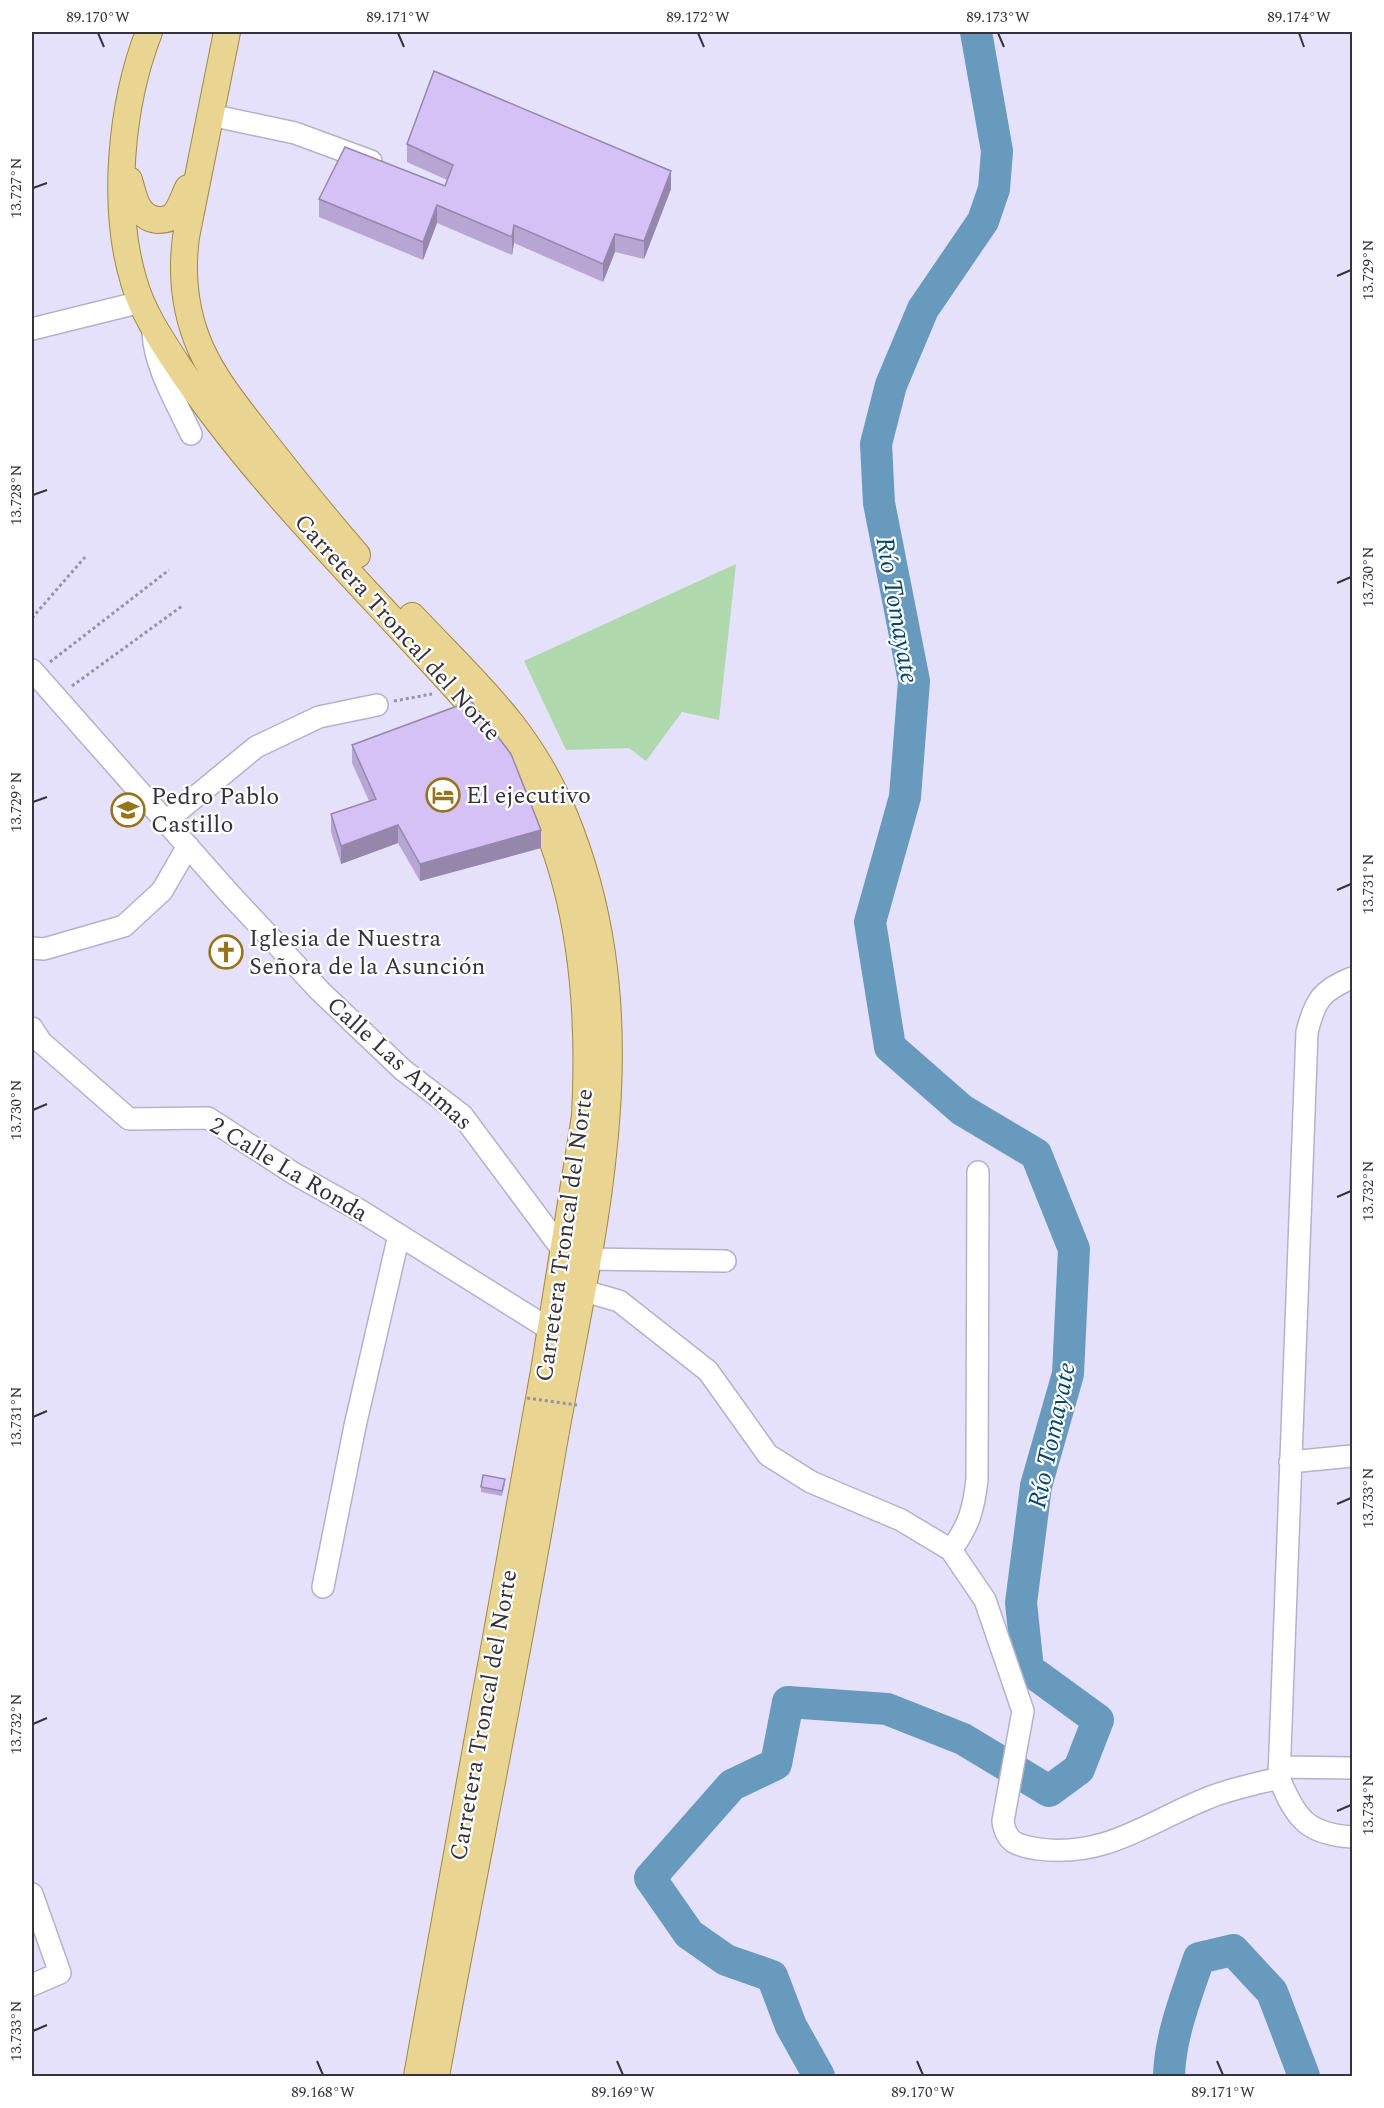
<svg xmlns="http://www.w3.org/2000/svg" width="1384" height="2108" font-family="Spectral,serif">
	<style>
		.green { fill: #afd8ac }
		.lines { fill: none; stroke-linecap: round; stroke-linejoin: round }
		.river { stroke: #679abd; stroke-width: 32 }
		.minor-casing { stroke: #b6b1ca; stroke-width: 24 }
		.major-casing { stroke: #a18844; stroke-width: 28 }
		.path { stroke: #9693a6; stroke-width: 3; stroke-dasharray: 3 3; stroke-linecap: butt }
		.minor { stroke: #fff; stroke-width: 21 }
		.major { stroke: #e9d492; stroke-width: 26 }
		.path-bridge { stroke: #9693a6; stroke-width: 3; stroke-dasharray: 3 3; stroke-linecap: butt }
		.wall { fill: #b7a6d4 }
		.shaded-wall { fill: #9587ac }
		.building { fill: #d5c1f6; stroke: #9587ac; stroke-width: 1.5 }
		.ticks { fill: none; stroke: #34323c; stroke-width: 2 }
		.labels { text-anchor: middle; stroke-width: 4.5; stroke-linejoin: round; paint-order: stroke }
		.street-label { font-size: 24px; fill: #34323c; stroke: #fff }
		.poi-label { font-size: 24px; fill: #34323c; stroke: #fff; text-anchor: start }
		.water-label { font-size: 26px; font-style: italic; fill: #04476a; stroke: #fff }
		.neatline { fill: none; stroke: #34323c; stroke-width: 2 }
		.ticks-label { font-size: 15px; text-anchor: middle; fill: #34323c }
	</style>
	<rect width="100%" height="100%" fill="#e6e1fb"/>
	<!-- green -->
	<path class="green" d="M736,564L719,720L682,712L646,761L629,748L566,750L524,661Z"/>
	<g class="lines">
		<!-- river -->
		<path class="river" d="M819,2076L791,2026L772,1976L726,1960L689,1934L650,1878L732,1785L776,1764L788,1702L887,1709L963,1739L1049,1791L1079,1769L1098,1720L1028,1669L1021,1603L1036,1486L1068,1374L1074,1249L1036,1154L962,1110L890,1047L870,922L905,797L914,681L879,503L876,444L891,385L923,309L983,221L994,189L997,151L976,32
			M1169,2076C1170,2036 1186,1997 1199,1958L1233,1950L1272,1992L1304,2076"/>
		<defs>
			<path id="minor" d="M210,115L295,133L371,161
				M32,329L141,302
				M153,333C155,368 177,403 191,434
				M32,670L228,892L320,991L403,1070L462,1115L564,1252
				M166,821L256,747L319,717L377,705
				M32,948L44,949L124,926L162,891L188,846
				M1352,978C1322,990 1315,1000 1307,1032L1279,1778C1296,1819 1307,1834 1352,1837
				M32,1028L41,1042L129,1119L208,1118L293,1173L359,1210L551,1330
				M587,1259L725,1261
				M581,1290L619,1301L708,1371L768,1455L811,1482L901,1520L951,1550L985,1600L1023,1711L1003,1821C1006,1843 1018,1846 1038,1849C1106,1858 1148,1822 1208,1798C1230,1789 1255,1784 1279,1778
				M1290,1462L1352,1456
				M951,1550C969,1526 974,1508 977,1479L978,1172
				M323,1587L355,1426L399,1235
				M1279,1767L1352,1768
				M32,1894L60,1973L32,1985"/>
			<path id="major" d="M149,32C121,104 111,207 134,282C142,311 160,338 177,364C241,460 323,545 401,629C445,677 491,721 523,778C581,878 591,1003 585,1116L544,1371L417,2076
				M227,32L186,237C181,275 185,313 201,349C215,380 238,408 259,435C291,476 323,516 357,555
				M129,180C134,197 137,218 158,220C164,220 171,219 175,214C181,207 184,196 188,188
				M412,616C474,682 530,729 565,817C652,1030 589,1239 552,1454C517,1662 474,1869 436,2076"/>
		</defs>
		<!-- minor casing -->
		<use href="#minor" class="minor-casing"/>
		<!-- major casing -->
		<use href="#major" class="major-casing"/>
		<!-- path -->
		<path class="path" d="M32,618L85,557
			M50,662L169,570
			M72,686L182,606
			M394,701L432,694"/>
		<!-- minor -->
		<use href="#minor" class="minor"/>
		<!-- major -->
		<use href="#major" class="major"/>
		<!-- path-bridge -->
		<path class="path-bridge" d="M527,1398L577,1405"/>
	</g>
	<!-- wall -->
	<path class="wall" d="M407,144L671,189L644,259L615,252L603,282L514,243L512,255L437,223L423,260L319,217V199L445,186L447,180L407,162Z
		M352,745L541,848L420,881L398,843L341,864L331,832V814L369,801L352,763Z
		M505,1484L502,1496L481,1492V1487Z"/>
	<!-- shaded-wall -->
	<path class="shaded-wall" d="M671,171V189L644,259V241Z
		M437,205V223L423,260V242Z
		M514,225V243L512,255V237Z
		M615,234V252L603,282V264Z
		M398,825V843L341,864V846Z
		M541,830V848L420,881V864Z"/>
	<!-- building -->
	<path class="building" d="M434,71L671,171L644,241L615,234L603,264L514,225L512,237L437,205L423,242L319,199L345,147L445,186L453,165L407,144Z
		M471,701L511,754L541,830L420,864L398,825L341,846L331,814L376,799L352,745Z
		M483,1475L505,1479L502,1491L481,1487Z"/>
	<!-- ticks -->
	<path class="ticks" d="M98,33L104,47M398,33L404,47M698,33L704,47M998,33L1004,47M1299,33L1304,47M33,188L47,183M1337,276L1351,270M33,495L47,490M1337,583L1351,577M33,802L47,797M1337,890L1351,884M33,1110L47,1104M1337,1197L1351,1191M33,1417L47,1411M1337,1504L1351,1498M33,1724L47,1718M1337,1811L1351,1805M33,2031L47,2025M317,2061L323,2075M617,2061L623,2075M917,2061L923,2075M1217,2061L1223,2075"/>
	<!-- icons -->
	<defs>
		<symbol id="hotel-ring" viewBox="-11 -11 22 22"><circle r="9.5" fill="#fff" stroke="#95741c" stroke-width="1.5"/><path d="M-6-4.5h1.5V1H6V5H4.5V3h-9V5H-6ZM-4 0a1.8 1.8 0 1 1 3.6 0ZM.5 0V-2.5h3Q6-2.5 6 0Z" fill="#95741c"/></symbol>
		<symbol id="school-ring" viewBox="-11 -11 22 22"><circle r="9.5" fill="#fff" stroke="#95741c" stroke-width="1.5"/><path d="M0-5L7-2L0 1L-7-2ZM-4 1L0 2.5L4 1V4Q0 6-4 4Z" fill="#95741c"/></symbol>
		<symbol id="church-ring" viewBox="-11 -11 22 22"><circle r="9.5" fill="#fff" stroke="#95741c" stroke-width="1.5"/><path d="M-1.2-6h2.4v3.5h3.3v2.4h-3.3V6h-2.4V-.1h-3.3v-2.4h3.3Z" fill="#95741c"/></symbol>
	</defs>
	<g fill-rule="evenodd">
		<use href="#hotel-ring" x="424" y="776" width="38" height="38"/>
		<use href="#school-ring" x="109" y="791" width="38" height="38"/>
		<use href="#church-ring" x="207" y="933" width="38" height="38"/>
	</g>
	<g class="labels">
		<!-- street labels -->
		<g class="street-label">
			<text transform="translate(398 627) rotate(48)" y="8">Carretera Troncal del Norte</text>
			<text transform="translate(400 1063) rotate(42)" y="8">Calle Las Animas</text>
			<text transform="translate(289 1169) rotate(31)" y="8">2 Calle La Ronda</text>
			<text transform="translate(564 1235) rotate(-82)" y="8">Carretera Troncal del Norte</text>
			<text transform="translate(483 1715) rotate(-80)" y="8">Carretera Troncal del Norte</text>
		</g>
		<!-- poi labels -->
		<g class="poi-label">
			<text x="466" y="803">El ejecutivo</text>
			<text x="151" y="804">Pedro Pablo<tspan x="151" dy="28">Castillo</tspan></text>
			<text x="249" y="946">Iglesia de Nuestra<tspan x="249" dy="28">Señora de la Asunción</tspan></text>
		</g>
		<!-- water labels -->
		<g class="water-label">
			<text transform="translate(898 610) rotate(80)" y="9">Río Tomayate</text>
			<text transform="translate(1051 1435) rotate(-78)" y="9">Río Tomayate</text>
		</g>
	</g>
	<!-- border -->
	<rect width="1384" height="2108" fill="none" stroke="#ffffff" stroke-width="66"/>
	<rect x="33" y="33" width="1318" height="2042" class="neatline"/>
	<g class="ticks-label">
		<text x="98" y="22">89.170°W</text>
		<text x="398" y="22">89.171°W</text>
		<text x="698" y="22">89.172°W</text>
		<text x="998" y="22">89.173°W</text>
		<text x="1299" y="22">89.174°W</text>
		<text transform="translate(16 188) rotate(-90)" y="5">13.727°N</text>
		<text transform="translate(1368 270) rotate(-90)" y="5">13.729°N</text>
		<text transform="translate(16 495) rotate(-90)" y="5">13.728°N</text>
		<text transform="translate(1368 577) rotate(-90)" y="5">13.730°N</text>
		<text transform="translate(16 802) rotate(-90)" y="5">13.729°N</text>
		<text transform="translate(1368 884) rotate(-90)" y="5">13.731°N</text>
		<text transform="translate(16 1110) rotate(-90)" y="5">13.730°N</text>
		<text transform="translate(1368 1191) rotate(-90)" y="5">13.732°N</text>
		<text transform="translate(16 1417) rotate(-90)" y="5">13.731°N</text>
		<text transform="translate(1368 1498) rotate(-90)" y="5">13.733°N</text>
		<text transform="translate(16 1724) rotate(-90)" y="5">13.732°N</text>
		<text transform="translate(1368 1805) rotate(-90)" y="5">13.734°N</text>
		<text transform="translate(16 2031) rotate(-90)" y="5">13.733°N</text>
		<text x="323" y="2097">89.168°W</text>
		<text x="623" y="2097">89.169°W</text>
		<text x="923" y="2097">89.170°W</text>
		<text x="1223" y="2097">89.171°W</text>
	</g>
</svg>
